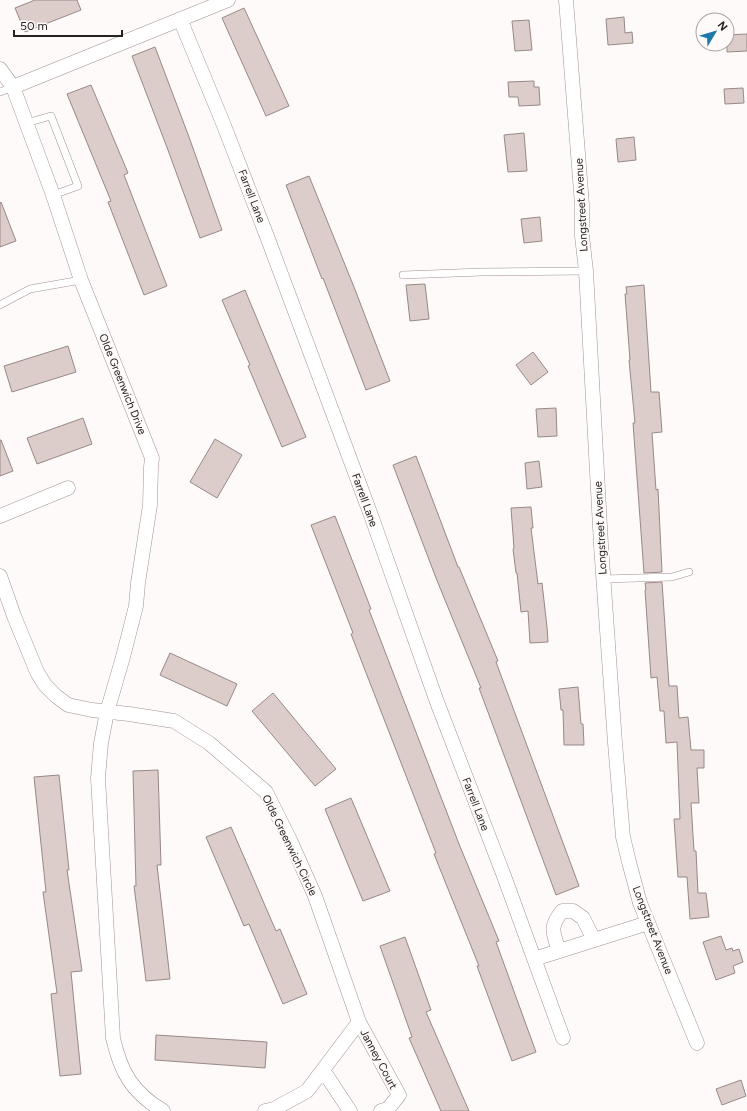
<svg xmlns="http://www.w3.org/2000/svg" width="747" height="1111" font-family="Figtree,sans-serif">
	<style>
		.building { fill: #dcccca; stroke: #978987 }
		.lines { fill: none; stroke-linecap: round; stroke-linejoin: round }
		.lane-casing { stroke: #a19291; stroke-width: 8 }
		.street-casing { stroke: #a19291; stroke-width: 15 }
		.lane { stroke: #fff; stroke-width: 7 }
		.street { stroke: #fff; stroke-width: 14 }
		.labels { text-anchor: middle; stroke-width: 4; stroke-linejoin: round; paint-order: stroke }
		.street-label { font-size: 11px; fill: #272120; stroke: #fdfaf9 }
	</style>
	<rect width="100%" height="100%" fill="#fdfaf9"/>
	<!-- building -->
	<path class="building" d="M35,0H77L81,10L25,32L15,8Z
		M244,8L289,106L266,116L222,18Z
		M624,17L625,33L632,32L633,43L608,45L606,19Z
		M529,20L532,50L515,51L512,21Z
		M747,34V51L727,52V35Z
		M155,47L189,137L222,230L200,238L168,150L132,56Z
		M534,81V87H539L540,105L519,106L518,97H509L508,82Z
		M91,85L128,173L124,175L167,286L144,295L108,202L111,201L67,94Z
		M743,88L744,103L725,104L724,89Z
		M524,133L527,171L508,172L504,135Z
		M634,137L636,160L618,162L616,139Z
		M309,176L354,287L390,381L366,390L323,278L322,279L286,185Z
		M1,202L16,241L0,247V203Z
		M540,217L542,241L524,243L521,219Z
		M425,284L429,319L410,321L406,285Z
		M644,285L651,392H659L662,432L652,433L656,490L658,489L662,572L644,573L633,423H635L629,360H630L625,294H627L626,287Z
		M245,290L306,437L282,447L248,366L250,365L222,300Z
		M68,346L76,372L12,392L4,366Z
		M533,352L548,372L531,385L516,365Z
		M556,408L557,436L538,437L536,409Z
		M83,418L92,444L37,464L27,438Z
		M215,439L242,455L217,498L190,482Z
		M0,440H1L13,471L0,476Z
		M416,456L458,567H459L498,661L496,662L579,886L556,895L479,688H481L436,578L393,465Z
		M539,461L542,487L527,489L525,463Z
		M531,507L533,528H531L538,584L542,583L547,627L548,642L530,643L528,611L521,612L517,573H516L513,549L514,548L511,508Z
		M335,516L371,609L369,610L459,844L499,941L496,942L536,1052L512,1061L477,966H479L434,854L436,853L351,634L353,633L311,525Z
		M662,582L669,686H677L679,718L688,717L691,750H704V768H697L699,803H691L694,851H696L698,893H706L709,917L690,919L687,877H678L674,819H680L677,742L666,743L664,711H660L657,677L651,678L645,590H646L645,583Z
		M170,653L237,684L227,706L160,675Z
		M578,687L581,724H583L584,745H564L563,710H561L559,689Z
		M273,693L336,769L315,786L252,711Z
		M158,770L161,865H157L170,979L146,981L134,886H136L133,771Z
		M59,775L69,870H67L82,971L71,972L81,1074L60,1076L51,994L57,993L43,892H46L34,777Z
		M351,798L390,891L363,901L325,809Z
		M231,827L276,931L280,929L307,994L283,1004L249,924L244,926L206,837Z
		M721,936L726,950L732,948L733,951L739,949L743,962L733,966L735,973L716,980L703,942Z
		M405,937L431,1010L426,1012L469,1111H441L409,1038L412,1037L380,946Z
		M156,1035L267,1042L265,1068L155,1060Z
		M741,1080L746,1096L722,1105L716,1089Z"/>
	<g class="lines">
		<defs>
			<path id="lane" d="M0,92L13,87
				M26,123L51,116L78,186L53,195
				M403,275L482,272L586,271
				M0,305L30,289L81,280
				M603,579L672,577L689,572"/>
			<path id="street" d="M566,0L582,205V236L586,271L601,545L615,743L623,837L629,862L640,903L697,1043
				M180,19L223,123L268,239L372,518L437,702L504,876L563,1038
				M0,69L13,87L53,195L81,280L152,458L151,467L150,505L138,583L136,606L123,657L107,712L101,743L98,778L113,1038C121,1073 132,1092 163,1111
				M13,87L228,0
				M0,516L68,488
				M0,576L14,616L37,672L45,685L56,696L68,705L92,710L129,714L174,721L209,743L266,792L290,840L315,896L359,1022L307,1091L274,1109L265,1111
				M559,951C553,932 549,928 562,911H573L583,918L594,940
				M534,959L648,923
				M359,1022L399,1095L388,1109L381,1111
				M323,1070L350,1111"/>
		</defs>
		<!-- lane casing -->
		<use href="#lane" class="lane-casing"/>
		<!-- street casing -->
		<use href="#street" class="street-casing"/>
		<!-- lane -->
		<use href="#lane" class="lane"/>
		<!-- street -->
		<use href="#street" class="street"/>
	</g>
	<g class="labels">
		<!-- street labels -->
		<g class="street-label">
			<text transform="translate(252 196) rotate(69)" y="4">Farrell Lane</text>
			<text transform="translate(581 205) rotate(-93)" y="4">Longstreet Avenue</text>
			<text transform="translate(123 384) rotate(68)" y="4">Olde Greenwich Drive</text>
			<text transform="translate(365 500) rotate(70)" y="4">Farrell Lane</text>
			<text transform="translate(600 528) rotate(-93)" y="4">Longstreet Avenue</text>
			<text transform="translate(476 804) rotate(69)" y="4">Farrell Lane</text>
			<text transform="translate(290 845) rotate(64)" y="4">Olde Greenwich Circle</text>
			<text transform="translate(653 930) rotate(69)" y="4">Longstreet Avenue</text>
			<text transform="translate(379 1059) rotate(62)" y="4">Janney Court</text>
		</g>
	</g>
	<!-- north arrow -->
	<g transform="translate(715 32) rotate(52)"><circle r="19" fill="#fdfaf9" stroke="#a7a3a2"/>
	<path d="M0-3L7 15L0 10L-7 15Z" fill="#1e7aa8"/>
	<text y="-6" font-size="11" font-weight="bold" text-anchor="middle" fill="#272120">N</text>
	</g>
	<!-- scale -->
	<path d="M14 30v6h108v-6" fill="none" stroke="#272120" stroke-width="2"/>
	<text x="20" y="30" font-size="12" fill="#272120" stroke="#fdfaf9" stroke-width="3" paint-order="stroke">50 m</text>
</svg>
